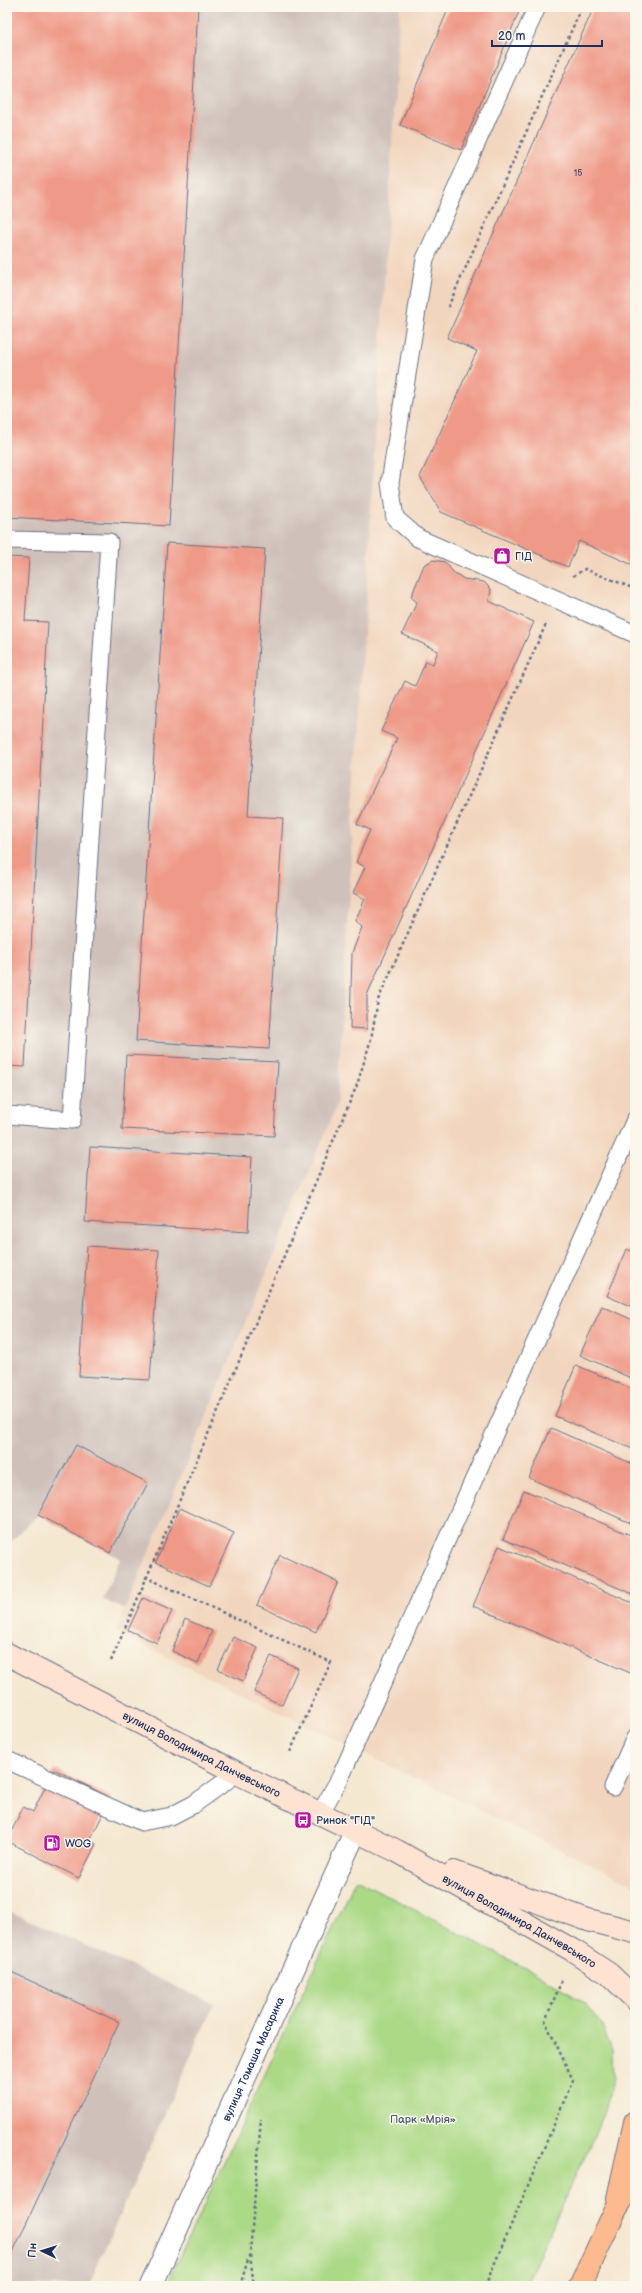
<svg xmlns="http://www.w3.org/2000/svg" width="642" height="2293" font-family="'Balsamiq Sans',sans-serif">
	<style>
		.built { fill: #f2d5be }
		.industrial { fill: #cfc1ba }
		.green { fill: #abd986; stroke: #638472 }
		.building { fill: #ef9a88 }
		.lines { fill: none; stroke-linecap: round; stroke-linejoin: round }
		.lane-casing { stroke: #677086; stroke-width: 19 }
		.street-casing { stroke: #677086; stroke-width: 24 }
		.secondary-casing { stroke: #677086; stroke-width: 24 }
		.primary-casing { stroke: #677086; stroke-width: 24 }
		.path { stroke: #677086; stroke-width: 2.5; stroke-dasharray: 3 3; stroke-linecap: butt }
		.lane { stroke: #fff; stroke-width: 17 }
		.street { stroke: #fff; stroke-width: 22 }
		.secondary { stroke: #fee3d2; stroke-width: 22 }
		.primary { stroke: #fcba8e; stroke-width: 22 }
		.labels { text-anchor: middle; stroke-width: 3; stroke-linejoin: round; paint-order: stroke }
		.number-label { font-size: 9px; fill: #504a68 }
		.poi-label { font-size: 11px; fill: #1b2f5e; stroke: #fbf7ec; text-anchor: start }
		.street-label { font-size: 11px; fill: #1b2f5e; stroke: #fbf7ec }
		.park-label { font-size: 11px; fill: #3f5a68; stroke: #fbf7ec }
	</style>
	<rect width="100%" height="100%" fill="#fbf7ec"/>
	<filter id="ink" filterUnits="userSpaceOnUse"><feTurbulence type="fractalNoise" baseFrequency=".025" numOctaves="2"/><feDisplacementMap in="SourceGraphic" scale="8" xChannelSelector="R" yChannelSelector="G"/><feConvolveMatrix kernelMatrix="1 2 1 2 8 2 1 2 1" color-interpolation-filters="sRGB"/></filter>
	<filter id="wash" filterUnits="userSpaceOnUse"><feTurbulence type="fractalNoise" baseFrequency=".012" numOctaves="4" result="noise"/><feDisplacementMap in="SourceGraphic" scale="16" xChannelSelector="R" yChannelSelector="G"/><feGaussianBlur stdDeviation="0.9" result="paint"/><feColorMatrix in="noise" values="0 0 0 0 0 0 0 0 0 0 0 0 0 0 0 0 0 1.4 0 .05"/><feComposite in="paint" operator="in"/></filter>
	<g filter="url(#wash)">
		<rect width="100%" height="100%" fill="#f5e8d1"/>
		<!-- built -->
		<path class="built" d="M400,7H635V1886L116,1632L337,1105Z"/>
		<!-- industrial -->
		<path class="industrial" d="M7,7H400L337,1105L125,1610L103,1599L120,1559L110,1553L38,1515L7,1545Z
			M7,1910L214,2004L88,2286H7Z"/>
		<!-- green -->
		<path class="green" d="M356,1879L546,1979L585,2003L601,2024L612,2050L613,2078L605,2112L525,2286H166Z"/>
		<g id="blocks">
			<!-- building -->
			<path class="building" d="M7,7H198L169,526L7,517Z
				M449,7H521L461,150L400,125Z
				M594,7H635V566L579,541L568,567L441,512L420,477L477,351L447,338Z
				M167,543L265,549L248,816L283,818L269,1049L136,1041Z
				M7,557L29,558L25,621L48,622L25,1067L7,1066Z
				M433,560L445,562L453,572L464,579L484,582L491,589L489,601L534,622L367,995V1029L350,1028L352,953L362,927L355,921L365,899L353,893L365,867L356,862L370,830L357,824L397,738L381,731L405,681L415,686L426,661L433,664L438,651L402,634L417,602L411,597L424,565Z
				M126,1055L278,1062L274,1136L122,1129Z
				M90,1147L252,1157L248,1232L85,1222Z
				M87,1246L159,1250L150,1380L79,1376Z
				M627,1249L635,1253V1308L607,1296Z
				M602,1306L635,1321V1380L580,1355Z
				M576,1365L635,1390V1450L555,1416Z
				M551,1428L635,1465V1525L529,1478Z
				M76,1445L148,1483L110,1553L38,1515Z
				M524,1490L635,1537V1595L503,1539Z
				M180,1508L234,1533L209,1586L156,1562Z
				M499,1546L635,1604V1675L473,1606Z
				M280,1555L338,1582L316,1632L257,1605Z
				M143,1598L172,1611L157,1643L128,1630Z
				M185,1619L212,1631L198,1663L172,1651Z
				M233,1637L258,1648L243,1681L218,1669Z
				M271,1656L298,1668L282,1705L254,1692Z
				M54,1769L111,1798L90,1840L96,1844L79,1878L7,1841L23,1807L33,1812Z
				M7,1970L119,2022L7,2265Z"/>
		</g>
	</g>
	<g filter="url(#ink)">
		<use href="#blocks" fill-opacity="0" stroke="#677086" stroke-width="1"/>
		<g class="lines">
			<defs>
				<path id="lane" d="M537,7L425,259L390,483L395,518L418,538L635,634
					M7,540L109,542L72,1120L7,1115
					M7,1760L142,1822L171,1816L194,1804L237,1773
					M613,1787L635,1738
					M320,1814L340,1778L635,1120"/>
				<g id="street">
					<path id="s1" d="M151,2286L355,1832"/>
				</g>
				<g id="secondary">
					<path id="s2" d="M7,1654L237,1773L397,1851L574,1951L609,1974L635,1999"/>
					<path d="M454,1872L588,1920L635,1932"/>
				</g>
				<path id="primary" d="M618,2198L635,2122
					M580,2286L616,2209L635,2180"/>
			</defs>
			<!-- lane casing -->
			<use href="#lane" class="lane-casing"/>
			<!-- street casing -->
			<use href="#street" class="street-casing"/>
			<!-- secondary casing -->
			<use href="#secondary" class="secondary-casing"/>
			<!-- primary casing -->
			<use href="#primary" class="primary-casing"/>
			<!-- path -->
			<path class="path" d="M448,307L582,7
				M573,576L585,569L635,589
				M145,1577L331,1662L290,1752
				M111,1661L357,1085L371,1039L378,1000L546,624
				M250,2255L254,2286
				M240,2286L250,2253L261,2119
				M485,2286L573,2080L545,2021L562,1980"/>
			<!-- lane -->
			<use href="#lane" class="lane"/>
			<!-- street -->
			<use href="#street" class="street"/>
			<!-- secondary -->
			<use href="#secondary" class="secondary"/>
			<!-- primary -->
			<use href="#primary" class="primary"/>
		</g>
	</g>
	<!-- icons -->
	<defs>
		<symbol id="shop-square" viewBox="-11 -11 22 22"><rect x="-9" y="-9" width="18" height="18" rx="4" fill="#b5179e" stroke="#fbf7ec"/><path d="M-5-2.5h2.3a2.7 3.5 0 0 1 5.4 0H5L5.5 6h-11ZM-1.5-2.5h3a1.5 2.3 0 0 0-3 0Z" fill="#fff"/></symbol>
		<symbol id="bus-square" viewBox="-11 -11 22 22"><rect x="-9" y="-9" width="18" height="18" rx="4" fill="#b5179e" stroke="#fbf7ec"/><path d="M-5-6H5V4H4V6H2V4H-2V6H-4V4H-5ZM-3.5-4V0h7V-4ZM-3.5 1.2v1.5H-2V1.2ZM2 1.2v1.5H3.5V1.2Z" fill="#fff"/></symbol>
		<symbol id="fuel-square" viewBox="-11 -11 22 22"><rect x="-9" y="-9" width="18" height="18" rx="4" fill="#b5179e" stroke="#fbf7ec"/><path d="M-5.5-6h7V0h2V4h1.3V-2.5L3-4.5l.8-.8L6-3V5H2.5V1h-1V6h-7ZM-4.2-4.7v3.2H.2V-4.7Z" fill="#fff"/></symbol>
	</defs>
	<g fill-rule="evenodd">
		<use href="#shop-square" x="492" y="546" width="20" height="20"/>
		<use href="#bus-square" x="293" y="1810" width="20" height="20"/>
		<use href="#fuel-square" x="42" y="1833" width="20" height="20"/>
	</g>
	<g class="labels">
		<!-- number labels -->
		<g class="number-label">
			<text x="578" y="176">15</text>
		</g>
		<!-- poi labels -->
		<g class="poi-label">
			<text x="515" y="560">ГІД</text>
			<text x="316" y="1824">Ринок "ГІД"</text>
			<text x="65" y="1847">WOG</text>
		</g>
		<!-- street labels -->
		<g class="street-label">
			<text dy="4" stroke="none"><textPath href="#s2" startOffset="219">вулиця Володимира Данчевського</textPath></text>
			<text dy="4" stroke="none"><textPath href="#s2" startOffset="578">вулиця Володимира Данчевського</textPath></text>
			<text dy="4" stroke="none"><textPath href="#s1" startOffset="249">вулиця Томаша Масарика</textPath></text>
		</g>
		<!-- park labels -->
		<g class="park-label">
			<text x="423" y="2123">Парк «Мрія»</text>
		</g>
	</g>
	<!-- margin -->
	<rect width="642" height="2293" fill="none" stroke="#fbf7ec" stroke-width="24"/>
	<!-- north arrow -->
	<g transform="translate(42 2251) rotate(274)" stroke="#fbf7ec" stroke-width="3" paint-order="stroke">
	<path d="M0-3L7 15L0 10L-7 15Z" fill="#1b2f5e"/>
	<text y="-6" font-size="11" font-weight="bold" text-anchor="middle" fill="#1b2f5e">Пн</text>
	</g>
	<!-- scale -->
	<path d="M492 40v6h110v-6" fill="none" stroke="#1b2f5e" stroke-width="2"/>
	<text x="498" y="40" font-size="12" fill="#1b2f5e" stroke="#fbf7ec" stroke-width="3" paint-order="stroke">20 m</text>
</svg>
